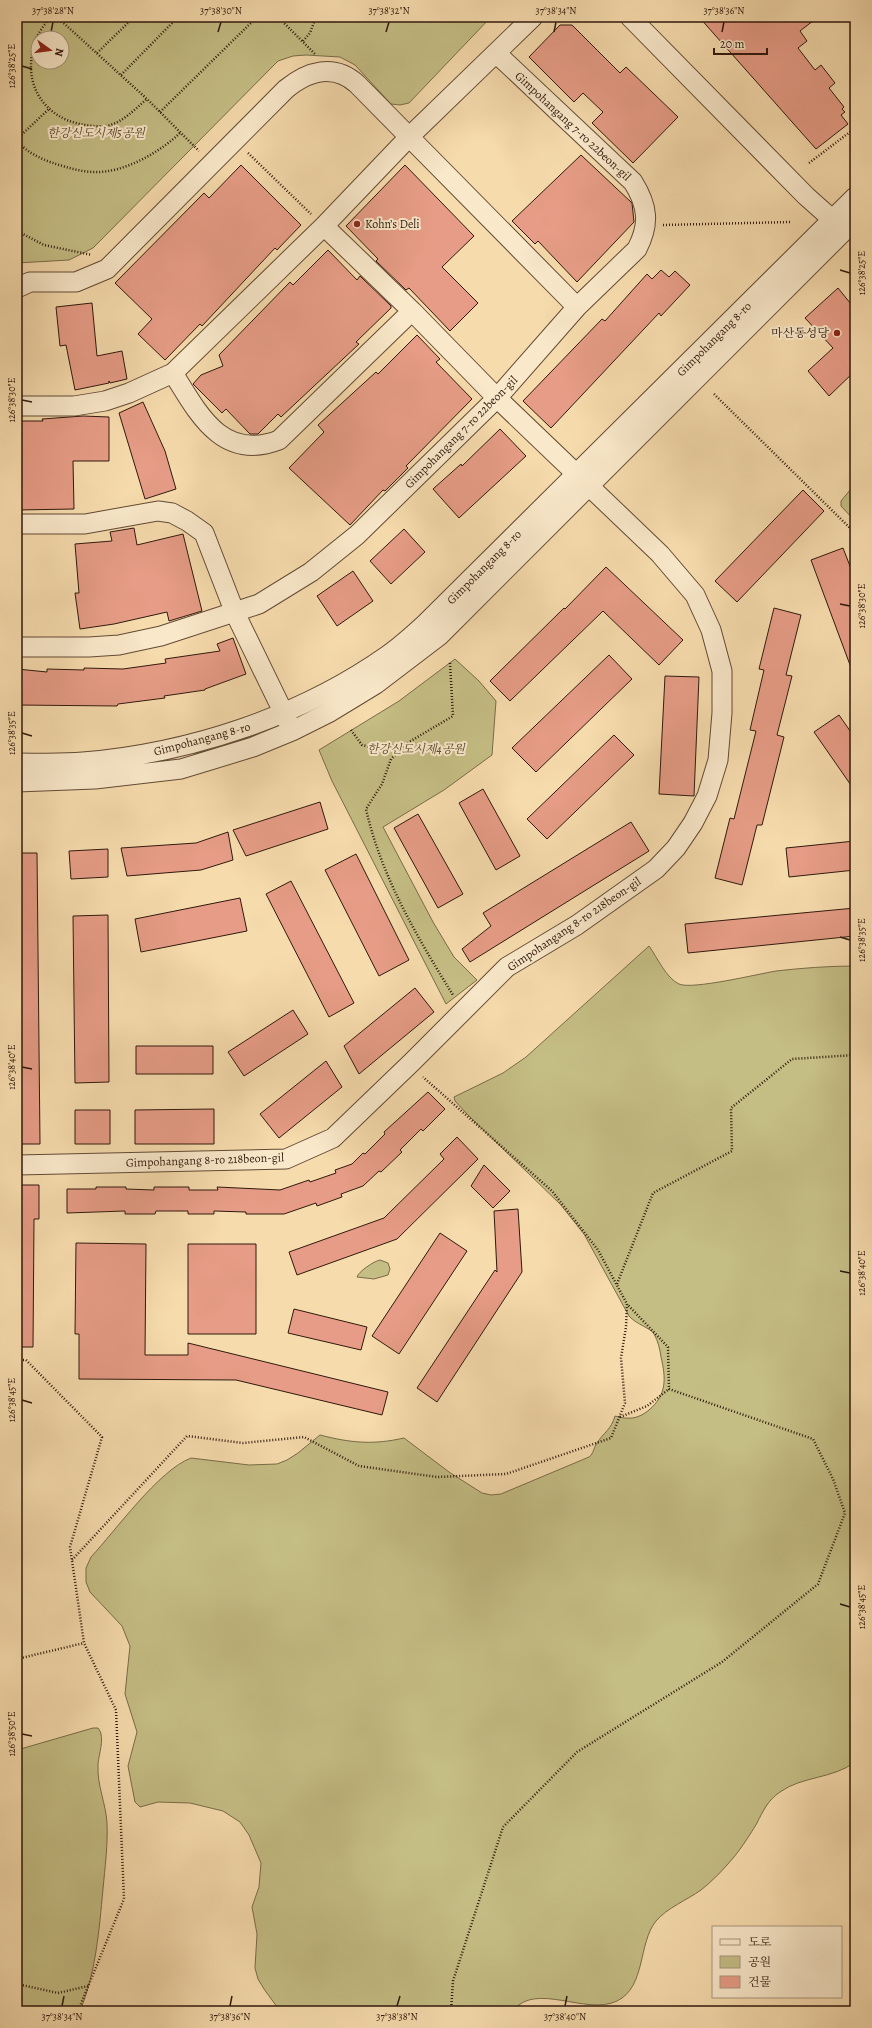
<svg xmlns="http://www.w3.org/2000/svg" width="872" height="2028" font-family="Alegreya,'Noto Serif KR',serif">
	<style>
		.green { fill: #c4bd84; stroke: #7a6b48; fill-rule: evenodd }
		.building { fill: #e69c86; stroke: #30190c }
		.lines { fill: none; stroke-linecap: round; stroke-linejoin: round }
		.minor-casing { stroke: #624a34; stroke-width: 21 }
		.path { stroke: #30190c; stroke-width: 2.5; stroke-dasharray: 1 2; stroke-linecap: butt }
		.minor { stroke: #f9e8ca; stroke-width: 19 }
		.ticks { fill: none; stroke: #30190c; stroke-width: 1.5 }
		.poi-dot { fill: #8f2418; stroke: #f9e8ca; stroke-width: 1.5 }
		.labels { text-anchor: middle; stroke-width: 4; stroke-linejoin: round; paint-order: stroke }
		.street-label { font-size: 12px; fill: #30190c; stroke: #f9e8ca }
		.park-label { font-size: 12px; font-style: italic; fill: #5c4a30; stroke: #f9e8ca }
		.poi-label { font-size: 12px; fill: #30190c; stroke: #f9e8ca; text-anchor: start }
		.neatline { fill: none; stroke: #30190c; stroke-width: 1.5 }
		.ticks-label { font-size: 10px; text-anchor: middle; fill: #30190c }
	</style>
	<rect width="100%" height="100%" fill="#f6dbad"/>
	<filter id="stains"><feTurbulence type="fractalNoise" baseFrequency=".005" numOctaves="4"/><feColorMatrix values="0 0 0 0 .2 0 0 0 0 .09 0 0 0 0 .02 0 0 0 .5 -.17"/></filter>
	<radialGradient id="worn" r=".72"><stop offset=".6" stop-color="#630" stop-opacity="0"/><stop offset="1" stop-color="#630" stop-opacity=".3"/></radialGradient>
	<!-- green -->
	<path class="green" d="M17,17H491L409,103L400,105L391,104L355,65L340,57L306,55L293,56L278,61L93,248L69,260L17,263ZM38,38H62V62H38Z
		M855,484V521L841,506V501Z
		M455,659L479,681L496,701L492,755L444,790L383,827L433,922L454,957L477,980L446,1004L332,781L319,750L399,701Z
		M649,946C657,957 666,978 679,984C692,990 758,974 776,971C802,968 829,966 855,966V1762C833,1779 802,1776 780,1792C768,1800 763,1811 757,1823C748,1838 739,1852 727,1865C720,1873 710,1883 701,1890C687,1900 667,1908 656,1921C638,1943 646,1987 617,2001C586,2016 535,1981 513,2011H280L264,1989L258,1979L255,1968L257,1934L252,1907L259,1887L261,1863L249,1835L240,1822L223,1811L190,1803L158,1802L140,1807L135,1802L128,1766L137,1732L125,1694L130,1646L122,1626L90,1592L86,1582V1568L91,1557C116,1530 159,1470 191,1458L249,1465L277,1464L287,1460L298,1453L320,1435C351,1443 373,1445 404,1438L449,1472L482,1493L491,1495L501,1494L589,1457C594,1453 593,1449 597,1443C604,1432 611,1430 615,1416C629,1420 638,1419 649,1410C667,1395 666,1378 661,1357C660,1349 658,1341 654,1334C651,1328 637,1325 629,1316L584,1234L560,1204L468,1115L455,1101L454,1097L503,1073L526,1057Z
		M380,1260L388,1263L390,1269L388,1275L374,1279L357,1277C358,1272 374,1261 380,1260Z
		M93,1728H98C106,1737 98,1755 98,1766C97,1785 106,1804 107,1823C108,1845 105,1867 103,1889C99,1931 96,1972 80,2011H17V1750Z"/>
	<!-- building -->
	<path class="building" d="M699,17H818L800,31L807,41L798,48L815,70L821,65L835,83L829,88L844,107L842,109L845,112L841,115L848,124L816,149Z
		M560,25H572L620,73L626,67L678,117L633,163L592,123L603,112L583,93L574,102L529,57Z
		M581,155L632,203L634,222L577,282L538,241L535,244L512,221Z
		M241,165L301,225L277,250L275,248L202,326L200,324L165,360L138,334L152,319L115,283L204,193L209,198Z
		M405,165L474,236L442,267L478,303L450,331L409,288L406,290L376,261L378,259L346,226Z
		M328,250L357,280L360,276L391,306V308L356,342L359,344L281,417L278,414L258,434H250L226,409L222,413L193,384L201,375L223,366L219,355L290,282L293,285Z
		M661,270L669,277L675,271L690,285L661,316L659,313L551,428L523,401L602,319L605,321L647,274L652,279Z
		M838,288L855,309V371L829,396L808,371L833,348L805,318Z
		M92,303L97,356L122,351L127,379L110,383L109,381V383L75,390L66,345L60,346L56,307Z
		M417,335L440,359L436,362L472,399L406,466L408,468L385,491L383,490L350,525L289,468L324,432L318,425L376,372L378,374Z
		M143,402L165,451L176,489L145,499L119,413Z
		M83,416L109,417V461H73L74,509L17,510V421H43L42,419Z
		M500,429L526,456L459,518L433,489L461,464L462,466Z
		M803,490L824,511L737,602L715,581Z
		M134,528L137,545L183,534L202,611L169,621L167,612L114,624L80,629L75,593H79L75,544L112,541L110,532Z
		M404,529L425,552L391,584L370,561Z
		M843,548L855,579V673H853L811,560Z
		M606,567L683,640L659,665L603,611L510,701L490,681L564,608L565,609Z
		M353,571L373,601L337,626L317,596Z
		M774,608L801,615L786,675L792,676L777,735L784,737L762,825H757L742,885L715,878L730,818L734,819L756,731L750,730L764,670L759,669Z
		M233,638L246,674L205,689V690L164,696L165,698L118,704L117,706L17,705V669L47,672V669L84,670V668L123,669L166,663L165,659L220,651L217,644Z
		M609,655L632,679L536,772L512,748Z
		M665,676L699,677L694,796L659,794Z
		M839,715L855,738V791L814,732Z
		M614,735L634,755L547,839L527,819Z
		M483,789L520,856L496,870L459,803Z
		M320,802L328,829L246,856L233,830Z
		M418,814L463,894L438,908L394,828Z
		M631,822L649,851L470,962L462,949L491,926L483,913Z
		M228,832L233,860L201,870L127,876L121,848L196,843Z
		M855,841V870L789,877L786,848Z
		M108,849V877L71,879L69,851Z
		M17,853H37L40,1144H17Z
		M356,854L409,960L379,976L325,870Z
		M291,881L354,1003L329,1017L266,894Z
		M240,898L247,931L141,952L135,919Z
		M855,908V936L688,953L685,924Z
		M108,915L109,1082L75,1083L73,916Z
		M415,988L434,1012L359,1074L344,1046Z
		M293,1010L308,1034L244,1076L228,1052Z
		M136,1046H213V1074H136Z
		M326,1061L342,1087L279,1138L260,1114Z
		M428,1092L445,1109L423,1131L421,1129L400,1150L402,1152L381,1172L379,1171L363,1186L341,1194L342,1197L317,1206L316,1203L284,1214H246V1212L214,1211V1214H188V1211H156L155,1214H125V1211L67,1213V1189H96V1187H126V1189L154,1190V1187H189V1190H218L217,1187L280,1190L309,1180L310,1182L336,1173L335,1170L352,1164L363,1153L365,1154L385,1134L384,1132Z
		M214,1109V1144H135V1110Z
		M75,1110H110V1144H75Z
		M457,1137L478,1159L397,1239L297,1275L289,1252L384,1218L444,1159L440,1154Z
		M484,1165L510,1191L493,1208L471,1186Z
		M17,1185H39V1219H34L33,1347H17Z
		M518,1209L522,1272L437,1402L417,1388L495,1270L497,1272L494,1211Z
		M440,1233L467,1251L399,1354L372,1336Z
		M76,1243L146,1244L145,1355H188V1343L388,1392L382,1415L236,1380L79,1379V1334H75Z
		M188,1244H256V1334H188Z
		M294,1309L367,1327L361,1350L288,1333Z"/>
	<g class="lines">
		<defs>
			<path id="minor" d="M630,17L806,196L843,229
				M17,288L30,282H76L107,269L286,89C308,71 334,63 357,84L577,307
				M173,373C198,413 222,462 279,440L412,311
				M17,406H74L105,401L129,393L173,373L324,226L410,136L533,17
				M17,524H85L158,511L172,513L187,521L204,533L235,613L289,724
				M17,647H89L119,645L161,636L259,604L311,572L357,535L497,398L577,307L637,249C650,224 648,206 633,182L496,53
				M17,763C39,763 62,764 83,762C190,753 300,717 388,655C401,646 413,635 425,624L855,197
				M17,782L95,779L181,769L253,747L292,731L330,712L376,684L439,636L855,220
				M17,1165L286,1159L333,1138L412,1062L507,967L577,925L656,869L676,848L693,823L707,796L718,760L722,713V671L711,630L695,595L660,554L497,398L412,311L324,226"/>
		</defs>
		<!-- minor casing -->
		<use href="#minor" class="minor-casing"/>
		<!-- path -->
		<path class="path" d="M50,17C45,24 39,32 35,40C33,44 33,50 32,55C26,88 46,117 80,124C90,126 103,128 113,124C126,119 136,108 147,99
			M57,17L147,99L199,151
			M278,17L316,55
			M303,41L310,33L316,17
			M97,53L134,17
			M121,75L178,17
			M160,112L257,17
			M17,139L50,108
			M17,141C26,152 43,160 56,164C69,168 82,172 95,172C124,173 160,152 180,133
			M248,153L311,214
			M809,163L850,132L855,125
			M17,221C22,229 23,238 17,246
			M663,225L791,222
			M21,233L44,245L92,255
			M714,394L855,533
			M450,663L453,716L409,742L391,759L382,784L366,809C381,876 417,937 453,995
			M351,730L362,745L398,752
			M617,1284L653,1193L732,1151L731,1108L792,1059L855,1055
			M17,1360H26L102,1437L70,1547L84,1643L116,1710L124,1899L78,2011
			M620,1417L647,1406L669,1389
			M72,1560L187,1436L243,1443L304,1437L359,1466L437,1477L506,1474L611,1438L625,1403L621,1358L626,1327L627,1304L598,1250L552,1191L423,1077
			M17,1659L84,1643
			M17,1984L58,1993L88,1986
			M451,2011L453,1981L503,1827L577,1752L722,1662L818,1584L845,1513L833,1479L813,1439L669,1389L668,1347L627,1304"/>
		<!-- minor -->
		<use href="#minor" class="minor"/>
	</g>
	<!-- ticks -->
	<path class="ticks" d="M51,32L53,22M218,32L221,22M386,32L389,22M554,32L556,22M722,32L724,22M22,66L32,69M840,270L850,273M22,400L32,402M840,604L850,606M22,733L32,736M840,937L850,940M22,1067L32,1069M840,1271L850,1273M22,1400L32,1403M840,1604L850,1607M22,1734L32,1736M62,2006L64,1996M230,2006L232,1996M397,2006L400,1996M565,2006L567,1996"/>
	<!-- markers -->
	<g class="poi-dot">
		<circle cx="357" cy="224" r="4"/>
		<circle cx="837" cy="333" r="4"/>
	</g>
	<g class="labels">
		<!-- street labels -->
		<g class="street-label">
			<text transform="translate(573 126) rotate(43)" y="4">Gimpohangang 7-ro 22beon-gil</text>
			<text transform="translate(714 339) rotate(-45)" y="4">Gimpohangang 8-ro</text>
			<text transform="translate(461 432) rotate(-45)" y="4">Gimpohangang 7-ro 22beon-gil</text>
			<text transform="translate(484 567) rotate(-45)" y="4">Gimpohangang 8-ro</text>
			<text transform="translate(202 739) rotate(-15)" y="4">Gimpohangang 8-ro</text>
			<text transform="translate(574 924) rotate(-34)" y="4">Gimpohangang 8-ro 218beon-gil</text>
			<text transform="translate(205 1160) rotate(-2)" y="4">Gimpohangang 8-ro 218beon-gil</text>
		</g>
		<!-- park labels -->
		<g class="park-label">
			<text x="96" y="137">한강신도시제5공원</text>
			<text x="416" y="753">한강신도시제4공원</text>
		</g>
		<!-- poi labels -->
		<g class="poi-label">
			<text x="365" y="228">Kohn’s Deli</text>
			<text x="829" y="337" text-anchor="end">마산동성당</text>
		</g>
	</g>
	<!-- margin -->
	<rect width="872" height="2028" fill="none" stroke="#f6dbad" stroke-width="44"/>
	<!-- legend -->
	<rect x="712" y="1926" width="130" height="72" fill="#f9e8ca" stroke="#a9957e"/>
	<rect x="720" y="1939" width="20" height="6" fill="#f9e8ca" stroke="#a9957e"/>
	<text x="748" y="1946" font-size="12" fill="#30190c">도로</text>
	<rect x="720" y="1956" width="20" height="12" fill="#c4bd84" stroke="#a9957e"/>
	<text x="748" y="1966" font-size="12" fill="#30190c">공원</text>
	<rect x="720" y="1976" width="20" height="12" fill="#e69c86" stroke="#a9957e"/>
	<text x="748" y="1986" font-size="12" fill="#30190c">건물</text>
	<!-- north arrow -->
	<g transform="translate(50 50) rotate(104)"><circle r="19" fill="#f9e8ca" stroke="#a9957e"/>
	<path d="M0-3L7 15L0 10L-7 15Z" fill="#8f2418"/>
	<text y="-6" font-size="11" font-weight="bold" text-anchor="middle" fill="#30190c">N</text>
	</g>
	<!-- scale -->
	<path d="M714 48v6h53v-6" fill="none" stroke="#30190c" stroke-width="2"/>
	<text x="720" y="48" font-size="12" fill="#30190c" stroke="#f9e8ca" stroke-width="3" paint-order="stroke">20 m</text>
	<rect x="22" y="22" width="828" height="1984" class="neatline"/>
	<g class="ticks-label">
		<text x="53" y="14">37°38'28"N</text>
		<text x="221" y="14">37°38'30"N</text>
		<text x="389" y="14">37°38'32"N</text>
		<text x="556" y="14">37°38'34"N</text>
		<text x="724" y="14">37°38'36"N</text>
		<text transform="translate(11 66) rotate(-90)" y="4">126°38'25"E</text>
		<text transform="translate(861 273) rotate(-90)" y="4">126°38'25"E</text>
		<text transform="translate(11 400) rotate(-90)" y="4">126°38'30"E</text>
		<text transform="translate(861 606) rotate(-90)" y="4">126°38'30"E</text>
		<text transform="translate(11 733) rotate(-90)" y="4">126°38'35"E</text>
		<text transform="translate(861 940) rotate(-90)" y="4">126°38'35"E</text>
		<text transform="translate(11 1067) rotate(-90)" y="4">126°38'40"E</text>
		<text transform="translate(861 1273) rotate(-90)" y="4">126°38'40"E</text>
		<text transform="translate(11 1400) rotate(-90)" y="4">126°38'45"E</text>
		<text transform="translate(861 1607) rotate(-90)" y="4">126°38'45"E</text>
		<text transform="translate(11 1734) rotate(-90)" y="4">126°38'50"E</text>
		<text x="62" y="2020">37°38'34"N</text>
		<text x="230" y="2020">37°38'36"N</text>
		<text x="397" y="2020">37°38'38"N</text>
		<text x="565" y="2020">37°38'40"N</text>
	</g>
	<rect width="100%" height="100%" filter="url(#stains)"/>
	<rect width="100%" height="100%" fill="url(#worn)"/>
</svg>
